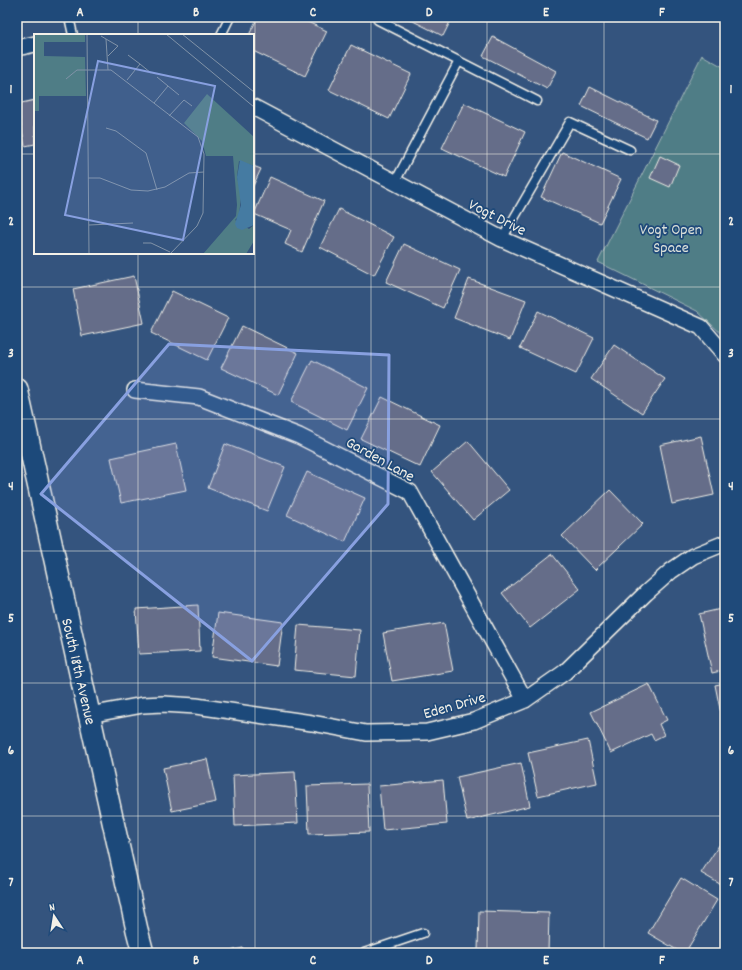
<svg xmlns="http://www.w3.org/2000/svg" width="742" height="970" font-family="Dekko,sans-serif">
	<style>
		.green { fill: #4f7d86; stroke: #a2b7b7 }
		.building { fill: #656d89; stroke: #f4f1e8 }
		.lines { fill: none; stroke-linecap: round; stroke-linejoin: round }
		.lane-casing { stroke: #f4f1e8; stroke-width: 11 }
		.street-casing { stroke: #f4f1e8; stroke-width: 18 }
		.secondary-casing { stroke: #f4f1e8; stroke-width: 24 }
		.lane { stroke: #1f4a7a; stroke-width: 8 }
		.street { stroke: #1f4a7a; stroke-width: 15 }
		.secondary { stroke: #1f4a7a; stroke-width: 21 }
		.marked { fill: #88a0e0; fill-opacity: 0.2; stroke: #88a0e0; stroke-width: 3; stroke-linejoin: round }
		.grid { fill: none; stroke: #f4f1e8; stroke-width: 1; stroke-opacity: 0.55 }
		.labels { text-anchor: middle; stroke-width: 3.5; stroke-linejoin: round; paint-order: stroke }
		.street-label { font-size: 16px; fill: #f4f1e8; stroke: #1f4a7a }
		.park-label { font-size: 16px; fill: #dbe0d9; stroke: #1f4a7a }
		.inset-road { fill: none; stroke: #8193a8; stroke-width: 1 }
		.view { fill: #88a0e0; fill-opacity: 0.15; stroke: #88a0e0; stroke-width: 2 }
		.inset-edge { fill: none; stroke: #f4f1e8; stroke-width: 2 }
		.neatline { fill: none; stroke: #f4f1e8; stroke-width: 1.5 }
		.grid-label { font-size: 13px; text-anchor: middle; font-weight: bold; fill: #f4f1e8 }
	</style>
	<rect width="100%" height="100%" fill="#34547e"/>
	<filter id="ink" filterUnits="userSpaceOnUse"><feTurbulence type="fractalNoise" baseFrequency=".025" numOctaves="2"/><feDisplacementMap in="SourceGraphic" scale="8" xChannelSelector="R" yChannelSelector="G"/><feConvolveMatrix kernelMatrix="1 2 1 2 8 2 1 2 1" color-interpolation-filters="sRGB"/></filter>
	<g filter="url(#ink)">
		<!-- green -->
		<path class="green" d="M702,55L725,68V337L697,311L598,262Z"/>
		<!-- building -->
		<path class="building" d="M258,17H297L327,31L305,76L253,51V35H249Z
			M405,17H450L452,18L443,36Z
			M493,37L556,71L547,89L483,56Z
			M351,45L411,74L389,119L329,90Z
			M590,87L656,120L647,138L581,106Z
			M35,100V144L25,146L17,104Z
			M464,103L525,132L504,177L442,148Z
			M562,152L621,179L600,223L541,197Z
			M660,156L679,165L670,187L650,178Z
			M253,166L261,169L253,186Z
			M270,177L324,201L302,252L285,244L291,230L254,214Z
			M339,209L394,237L374,275L320,247Z
			M404,244L460,270L443,308L386,282Z
			M134,276L144,323L82,336L73,289Z
			M469,279L526,300L510,340L454,318Z
			M172,291L228,318L207,360L151,333Z
			M538,311L594,338L576,374L520,348Z
			M242,326L298,353L278,395L221,368Z
			M614,345L665,379L642,413L591,379Z
			M312,360L368,388L347,430L291,402Z
			M382,397L440,425L420,467L361,439Z
			M701,436L714,495L672,504L660,445Z
			M468,441L509,490L473,520L432,472Z
			M176,444L186,490L121,503L111,458Z
			M225,444L285,467L267,511L208,488Z
			M307,472L365,498L345,542L287,515Z
			M610,490L643,524L595,570L562,536Z
			M552,554L580,589L530,628L502,593Z
			M198,605L200,651L139,654L136,609Z
			M725,608V670L712,673L699,614Z
			M218,613L283,622L277,666L212,657Z
			M444,623L453,671L392,681L383,633Z
			M298,625L360,630L356,676L294,670Z
			M725,683V733L715,685Z
			M649,684L667,720L659,724L664,735L654,740L651,734L611,753L591,712Z
			M588,740L597,783L538,796L528,753Z
			M207,759L216,802L172,811L163,768Z
			M521,763L530,806L467,821L457,777Z
			M295,772L298,823L235,826L233,775Z
			M443,780L447,824L383,830L379,786Z
			M367,784L369,832L309,834L307,786Z
			M725,836V887L701,873Z
			M681,878L717,900L685,953H682L648,933Z
			M479,911L549,913L548,953L478,952Z
			M243,948L244,953H220Z"/>
		<g class="lines">
			<defs>
				<path id="lane" d="M69,17L73,35
					M378,20L537,101
					M221,35L230,17
					M395,182L459,61
					M502,239L570,122L630,150
					M364,953L423,933"/>
				<path id="street" d="M17,48L35,44
					M253,107L502,239L701,327L725,355
					M135,390L199,397L299,436L410,492L525,700
					M89,715L143,705L163,704L196,706L312,723L366,733L427,732L474,721L525,700L565,672L646,593L671,571L693,556L725,543"/>
				<path id="secondary" d="M17,389L137,930L143,953"/>
			</defs>
			<!-- lane casing -->
			<use href="#lane" class="lane-casing"/>
			<!-- street casing -->
			<use href="#street" class="street-casing"/>
			<!-- secondary casing -->
			<use href="#secondary" class="secondary-casing"/>
			<!-- lane -->
			<use href="#lane" class="lane"/>
			<!-- street -->
			<use href="#street" class="street"/>
			<!-- secondary -->
			<use href="#secondary" class="secondary"/>
		</g>
	</g>
	<!-- marked area -->
	<path class="marked" d="M169,344L389,355L388,504L252,661L41,494Z"/>
	<!-- grid -->
	<path class="grid" d="M138,17V35M255,17V953M371,17V953M487,17V953M604,17V953M17,154H35M253,154H725M138,253V953M17,287H725M17,419H725M17,551H725M17,683H725M17,816H725"/>
	<g class="labels">
		<!-- street labels -->
		<g class="street-label">
			<text transform="translate(498 216) rotate(27)" y="6">Vogt Drive</text>
			<text transform="translate(381 458) rotate(29)" y="6">Garden Lane</text>
			<text transform="translate(80 671) rotate(77)" y="6">South 18th Avenue</text>
			<text transform="translate(454 704) rotate(-16)" y="6">Eden Drive</text>
		</g>
		<!-- park labels -->
		<g class="park-label">
			<text x="671" y="234">Vogt Open<tspan x="671" dy="18">Space</tspan></text>
		</g>
	</g>
	<!-- overview -->
	<g transform="translate(34 34)">
		<rect width="220" height="220" fill="#34547e"/>
		<path d="M0,0H51V8H10V22L51,23L52,62H5V77H0ZM173,60L220,103V132L205,127L203,142L207,163L205,182L201,186L215,195L220,191V207L212,220H169L202,182L203,171L199,122H172L168,107L150,89Z" fill="#4f7d86"/>
		<path d="M206,126L220,132V191L208,196L203,194L201,190L207,171L203,143Z" fill="#457ba2"/>
		<path class="inset-road" d="M53,0L55,220M132,0L220,73M148,0L220,58M67,2L72,5L74,36M72,5L84,12L74,22M94,21L106,30M123,43L145,61M32,45L43,36H77L164,103L170,120L169,179L163,192L136,220M93,46L106,30L117,39M120,69L134,52M135,82L150,66L158,72M72,94L82,97L112,119L123,156M54,144H66L97,156L114,157L131,153L155,139L170,138M55,191L99,189M109,209H117L136,218"/>
		<path class="view" d="M64,27L181,52L149,206L31,181Z"/>
		<rect width="220" height="220" class="inset-edge"/>
	</g>
	<!-- margin -->
	<rect width="742" height="970" fill="none" stroke="#1f4a7a" stroke-width="44"/>
	<!-- north arrow -->
	<g transform="translate(54 916) rotate(348)" stroke="#1f4a7a" stroke-width="3" paint-order="stroke">
	<path d="M0-3L7 15L0 10L-7 15Z" fill="#f4f1e8"/>
	<text y="-6" font-size="11" font-weight="bold" text-anchor="middle" fill="#f4f1e8">N</text>
	</g>
	<rect x="22" y="22" width="698" height="926" class="neatline"/>
	<g class="grid-label">
		<text x="80" y="16">A</text>
		<text x="196" y="16">B</text>
		<text x="313" y="16">C</text>
		<text x="429" y="16">D</text>
		<text x="546" y="16">E</text>
		<text x="662" y="16">F</text>
		<text x="11" y="93">1</text>
		<text x="731" y="93">1</text>
		<text x="11" y="225">2</text>
		<text x="731" y="225">2</text>
		<text x="11" y="357">3</text>
		<text x="731" y="357">3</text>
		<text x="11" y="490">4</text>
		<text x="731" y="490">4</text>
		<text x="11" y="622">5</text>
		<text x="731" y="622">5</text>
		<text x="11" y="754">6</text>
		<text x="731" y="754">6</text>
		<text x="11" y="886">7</text>
		<text x="731" y="886">7</text>
		<text x="80" y="964">A</text>
		<text x="196" y="964">B</text>
		<text x="313" y="964">C</text>
		<text x="429" y="964">D</text>
		<text x="546" y="964">E</text>
		<text x="662" y="964">F</text>
	</g>
</svg>
